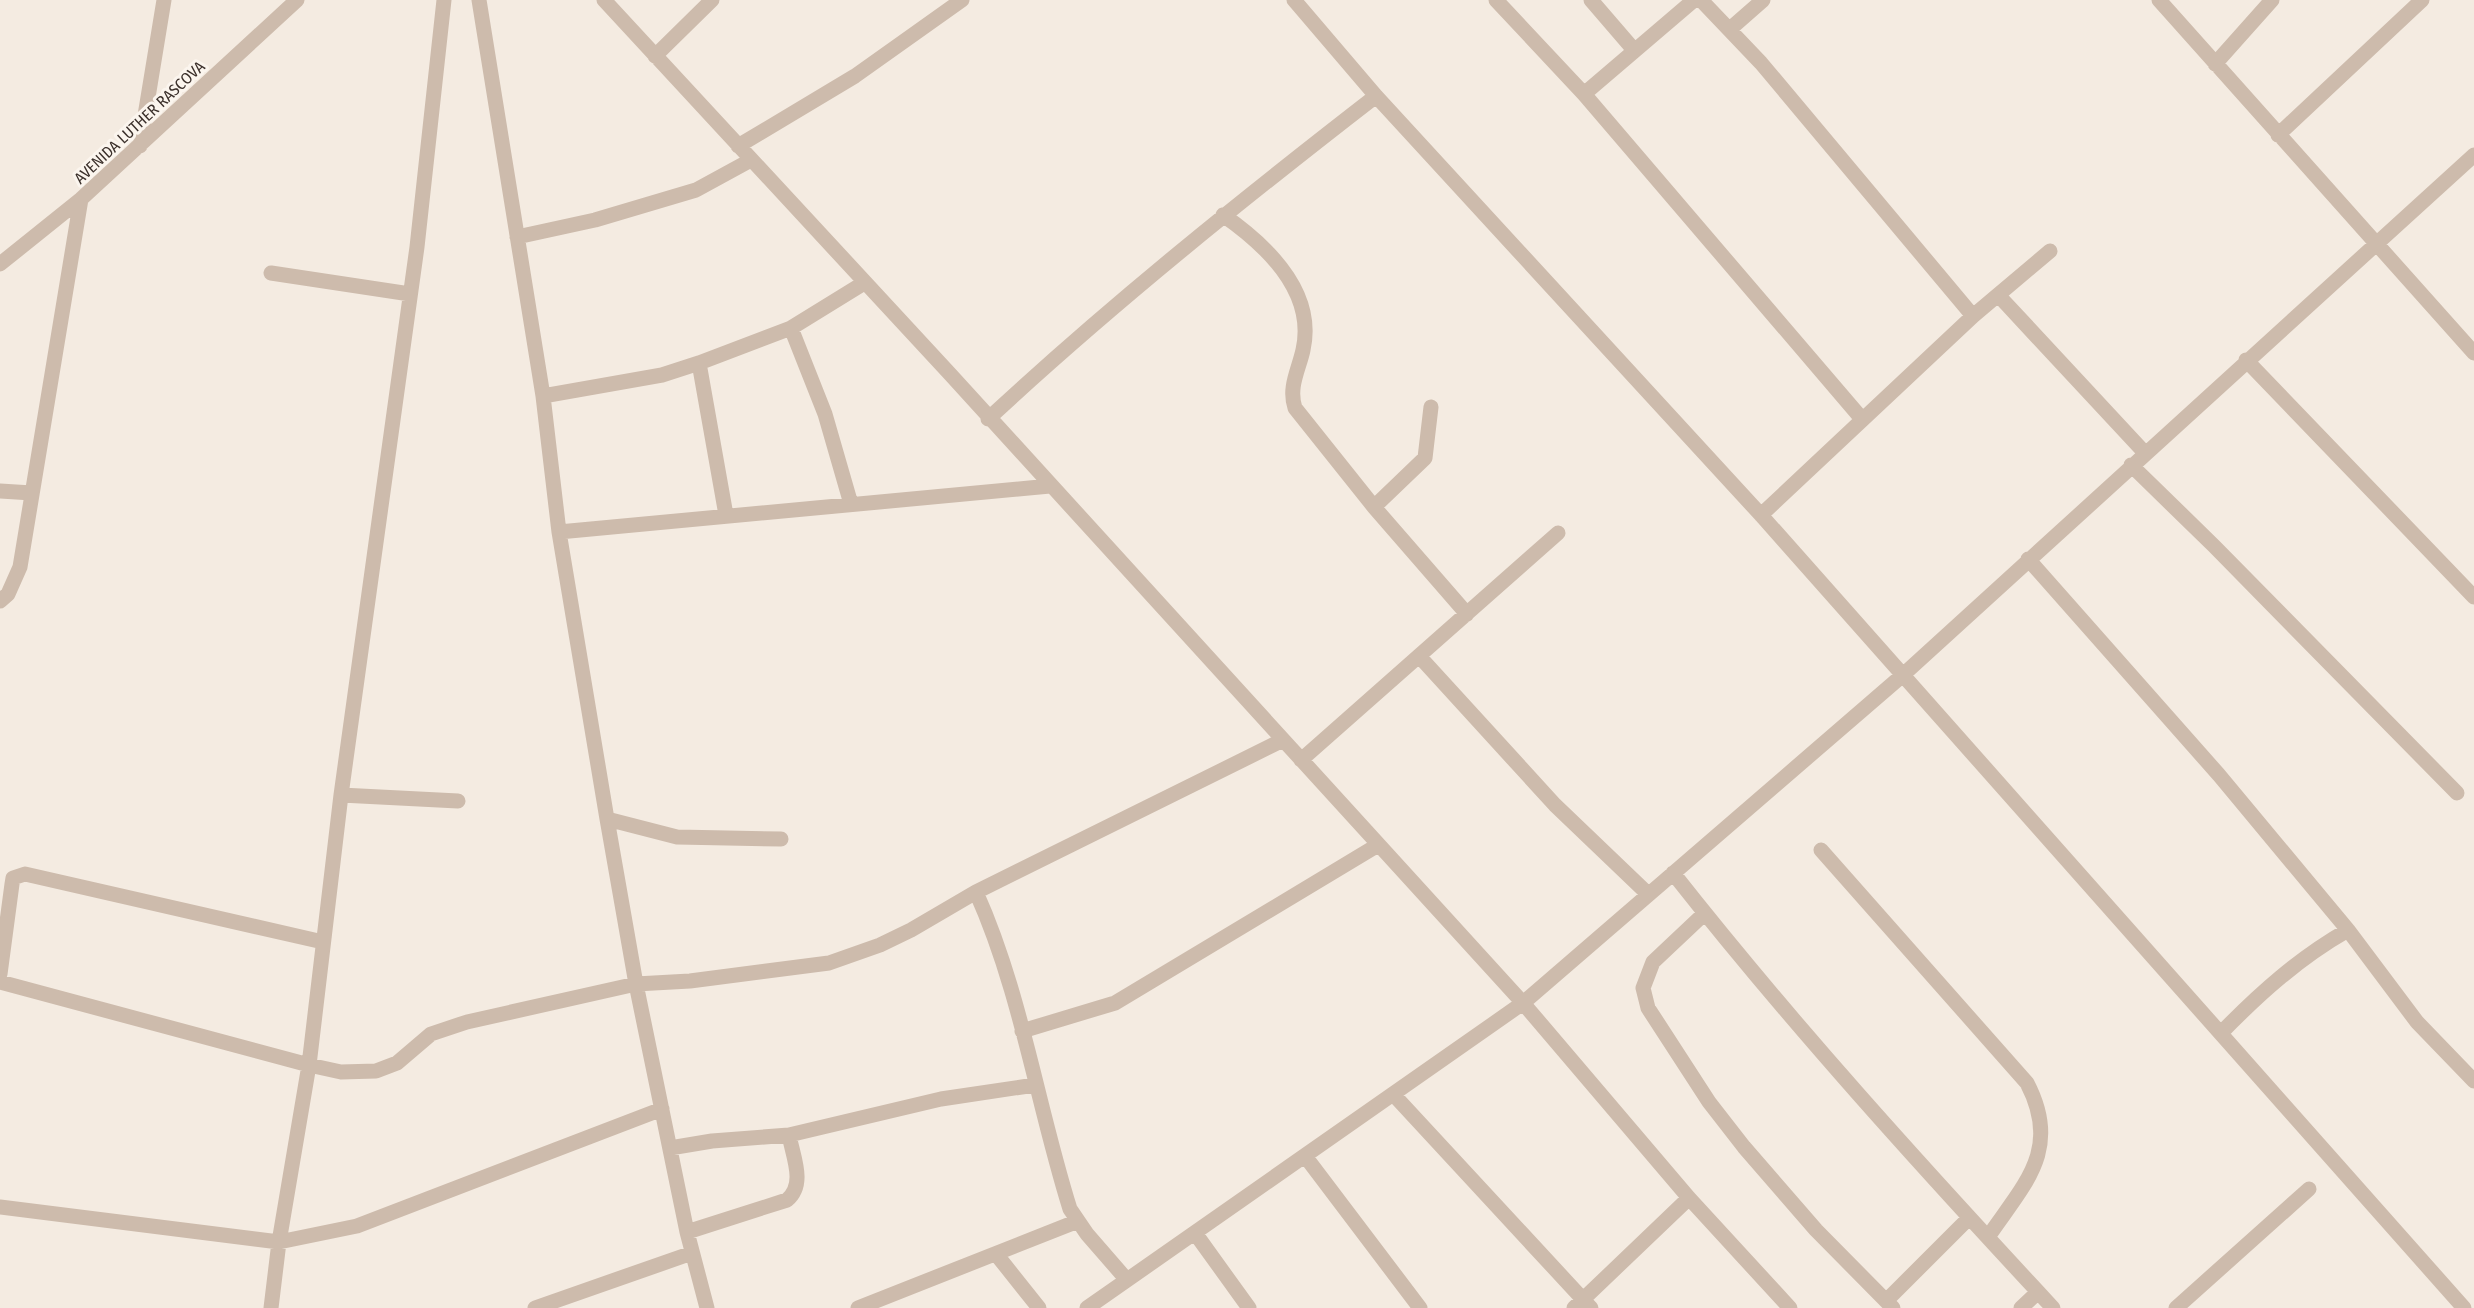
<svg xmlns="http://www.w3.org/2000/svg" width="2474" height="1308" font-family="'Fira Sans Condensed',sans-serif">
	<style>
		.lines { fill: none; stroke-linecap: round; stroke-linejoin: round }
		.street { stroke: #cdbbac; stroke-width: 15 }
		.labels { text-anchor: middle; stroke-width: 6; stroke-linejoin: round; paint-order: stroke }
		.street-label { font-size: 16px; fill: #3b302b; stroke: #fbf5ee }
	</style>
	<rect width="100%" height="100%" fill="#f4ebe1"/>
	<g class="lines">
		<!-- street -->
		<path class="street" d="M479,0L543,396L559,532L607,819L636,984L687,1232L707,1308
			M604,0L950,374L1523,1003L1689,1198L1790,1308
			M1294,0L1376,96L1761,515L2464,1308
			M1496,0L1584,94L1862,419
			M1591,0L1634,50
			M1701,0L1761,63L1973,316
			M2159,0L2474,353
			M1730,29L1763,0
			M655,56L712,0
			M2215,64L2272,0
			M1584,94L1694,0
			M2278,135L2422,0
			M140,146L164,0
			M738,146L855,76L962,0
			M1223,215C1266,245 1316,292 1303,350C1299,369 1288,387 1295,408L1374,507L1467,614
			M517,237L595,220L696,190L751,160
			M0,264L81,199L297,0
			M271,273L410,294
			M1999,296L2145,453
			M791,328L825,414L851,504
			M2246,360L2474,597
			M699,363L726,515
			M543,396L662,375L699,363L791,328L864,283
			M988,419C1112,304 1243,199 1376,96
			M2131,465L2214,546L2457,793
			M0,491L32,493
			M1374,507L1425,458L1431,407
			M1761,515L1973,316L2050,251
			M559,532L1050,486
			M2028,559L2219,775L2348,930L2417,1022L2474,1081
			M0,601L8,594L20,567L81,199
			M1419,656L1555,805L1648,894
			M1301,760L1558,533
			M341,795L458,801
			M607,819L677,837L781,839
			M1821,850L2027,1083C2062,1150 2024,1184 1988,1237
			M1673,873C1792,1024 1922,1167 2053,1308
			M976,892C1021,992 1037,1104 1070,1209L1087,1234L1127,1280
			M1705,913L1653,962L1643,988L1648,1008L1709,1102L1744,1147L1816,1230L1893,1308
			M0,974L12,884L13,878L25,874L323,942
			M0,982L309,1065L341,1072L376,1071L397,1063L431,1034L467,1022L636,984L690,981L829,963L880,945L911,930L976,892L1283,740
			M1022,1031L1115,1003L1378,845
			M2221,1033C2260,993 2299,958 2348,930
			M1393,1094L1591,1308
			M670,1148L712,1141L789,1135
			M1305,1156L1420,1308
			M0,1207L279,1242L357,1226L662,1109
			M687,1232L787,1200C806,1184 793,1157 789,1135L941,1099L1035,1085
			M1195,1233L1249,1308
			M996,1254L1039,1308
			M1887,1300L1969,1218
			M271,1308L279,1242L309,1065L341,795L417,247L444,0
			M535,1308L692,1253
			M858,1308L1078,1221
			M1087,1308L1523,1003L1904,674L2474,155
			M1574,1308L1689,1198
			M2021,1308L2038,1292
			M2176,1308L2309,1189"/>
	</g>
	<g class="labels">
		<!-- street labels -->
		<g class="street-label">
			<text transform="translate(139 122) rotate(-43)" y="6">AVENIDA LUTHER RASCOVA</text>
		</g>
	</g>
</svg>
